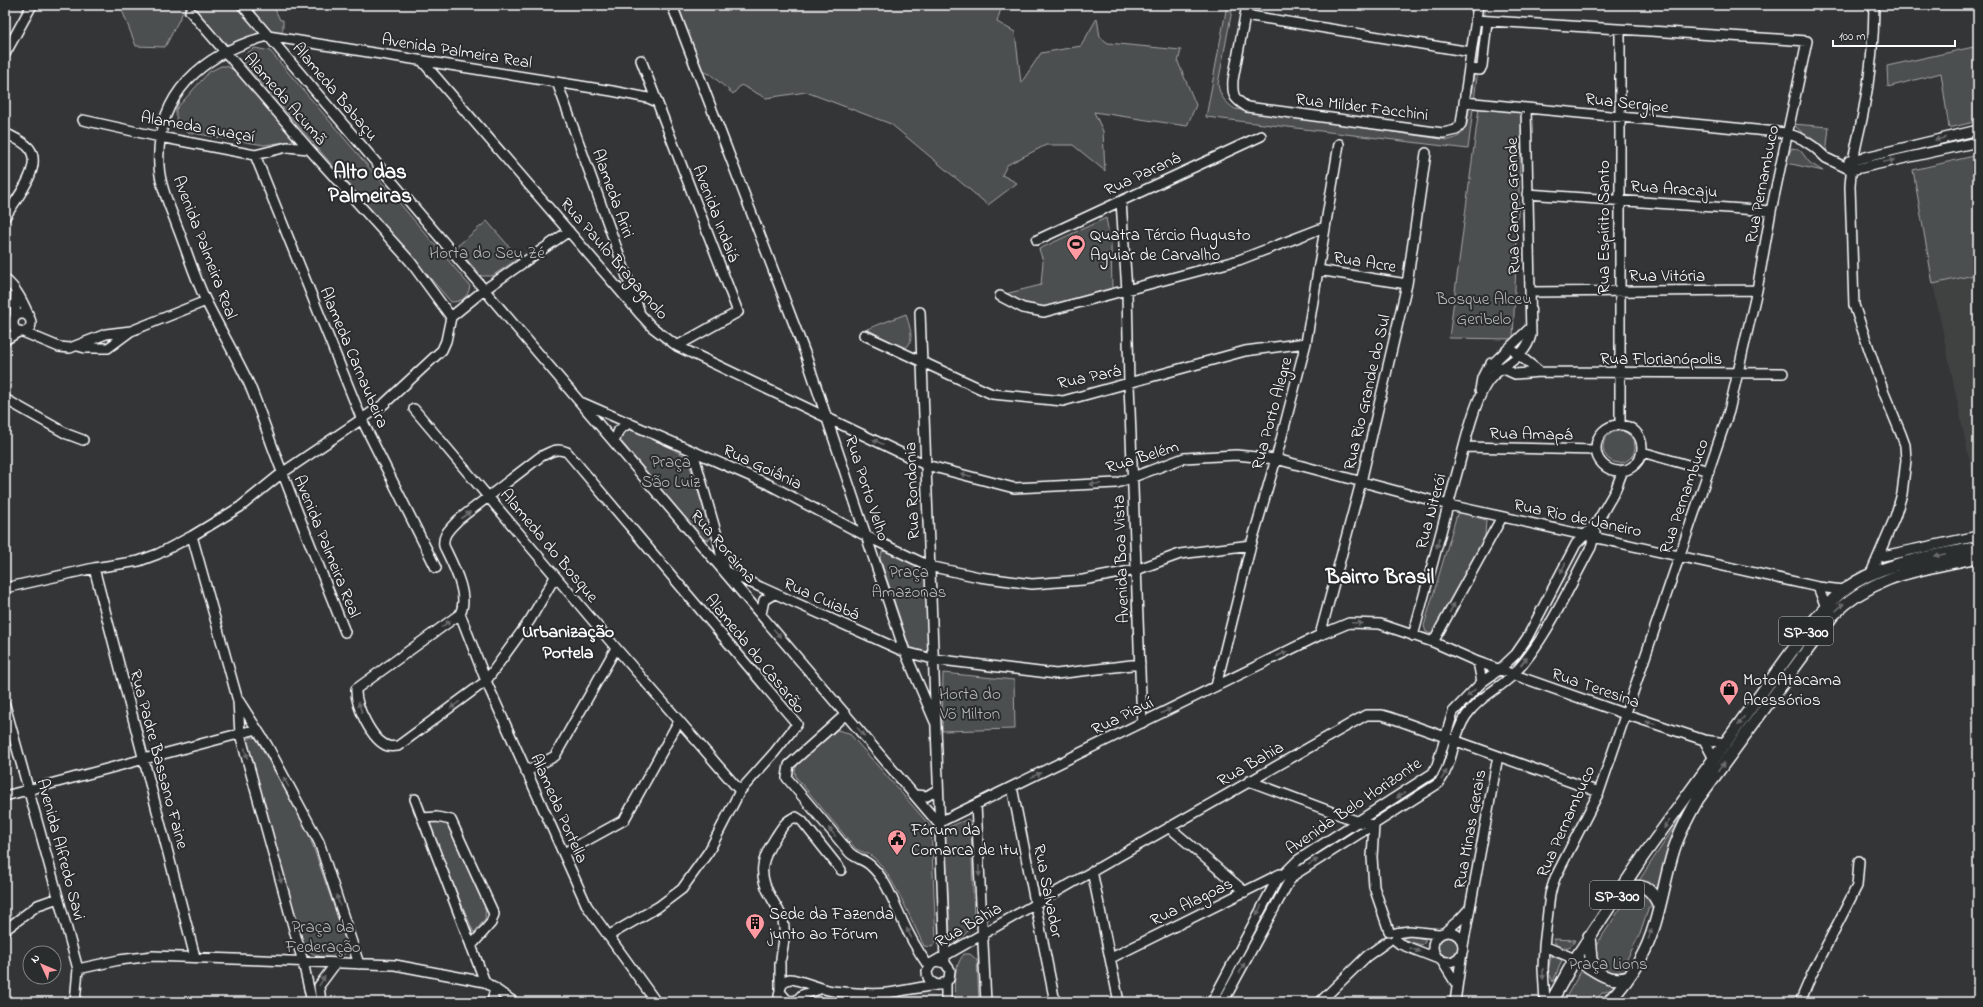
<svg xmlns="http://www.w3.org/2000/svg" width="1983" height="1007" font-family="'Indie Flower',sans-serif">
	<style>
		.built { fill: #404243 }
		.green { fill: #4c4f50; stroke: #a6a7a8 }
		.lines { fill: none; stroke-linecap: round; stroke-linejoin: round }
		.minor-casing { stroke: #fff; stroke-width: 12 }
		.major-casing { stroke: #fff; stroke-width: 14 }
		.minor { stroke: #2a2d2e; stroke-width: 9 }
		.major { stroke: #2a2d2e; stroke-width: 11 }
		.oneway { fill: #6a6c6d }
		.labels { text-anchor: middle; stroke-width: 4; stroke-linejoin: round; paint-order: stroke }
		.shield { fill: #2a2d2e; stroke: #bfc0c0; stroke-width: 1 }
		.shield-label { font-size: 16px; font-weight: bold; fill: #fff }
		.street-label { font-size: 17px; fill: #fff; stroke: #2a2d2e }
		.poi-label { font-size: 17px; fill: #fff; stroke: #2a2d2e; text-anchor: start }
		.park-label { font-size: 17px; fill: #b7b9b9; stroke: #2a2d2e }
		.neighbourhood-label { font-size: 18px; font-weight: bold; fill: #fff; stroke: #2a2d2e }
		.district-label { font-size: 21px; font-weight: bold; fill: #fff; stroke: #2a2d2e }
	</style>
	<rect width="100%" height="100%" fill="#333536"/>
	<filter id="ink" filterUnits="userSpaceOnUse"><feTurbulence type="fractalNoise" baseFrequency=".025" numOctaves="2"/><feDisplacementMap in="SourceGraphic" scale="8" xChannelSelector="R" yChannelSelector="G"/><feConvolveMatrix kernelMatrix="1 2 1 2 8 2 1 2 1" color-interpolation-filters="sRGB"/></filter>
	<g filter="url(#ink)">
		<!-- built -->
		<path class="built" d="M1978,274V502L1933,284Z
			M929,992L936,996L939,1002H804L814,999L865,1002L890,1000Z"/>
		<!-- green -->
		<path class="green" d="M120,5H273L280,20H283V29L277,44L256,39L230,46L183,12L165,47L136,46Z
			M675,5H1002L997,22L1015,32L1021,83L1041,53L1081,46L1097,18L1100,37L1108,43L1181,50L1178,62L1196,105L1187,126L1094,112L1103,131L1105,171L1073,145H1046L1007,165L1002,175L1017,183L988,205L891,124L806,92L766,98L741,85L733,94L710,74L701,71Z
			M1227,5H1233L1218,84C1220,97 1225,102 1235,109L1448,140C1459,138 1462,135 1467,124L1483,5H1486L1468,149L1206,117Z
			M1978,46V121L1949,128L1941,73L1888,87L1887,66Z
			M255,48L270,51L470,286C468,297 462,302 451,302L243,62L247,53Z
			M221,66H227L238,73L294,137L292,141L264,145L186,132C178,125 175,119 176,109L209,72Z
			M1479,108L1522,113L1513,339L1449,338Z
			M1793,124L1829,127L1826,155Z
			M1978,133V139L1858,164L1859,161Z
			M1792,148L1800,150L1810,163L1823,171L1787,163L1788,155Z
			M1978,155V274L1933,284L1913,170Z
			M1106,218L1111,244L1112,288L1051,307L1029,306L1005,294L1041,285L1043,261L1039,249Z
			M487,221L519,258L492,276H481L456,247Z
			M906,314C909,325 915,339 907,347L902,348L867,329Z
			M627,429L647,435L687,457L712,535L709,540L703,539L620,440L622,431Z
			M1603 447a16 16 0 1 1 32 0a16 16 0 1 1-32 0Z
			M1462,513L1486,520L1485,536L1435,630L1431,634L1426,632L1424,626L1457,514Z
			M890,550L927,569L930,650L923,653L909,646L880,558L882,552Z
			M943,673L1014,680L1015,729L942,731Z
			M837,730L849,733L931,827L936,941L932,947L924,946C912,922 892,872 873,857C868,853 862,852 856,849L796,777L795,770L798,763Z
			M252,737L256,738L307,829L347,944L348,950C340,964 309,958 303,944L249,752L247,740Z
			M1681,817L1674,849L1658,885L1653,909L1649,907L1640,934L1627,959L1630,966L1612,989L1602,993L1593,1002H1563L1597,944Z
			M429,819L447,822L486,905L485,919L474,933L429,828Z
			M968,819L971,822L974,925L957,942L953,941L950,936L945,832L949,827Z
			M1406,935L1425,939V942L1422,945L1403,940Z
			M1437 947a11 11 0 1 1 22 0a11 11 0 1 1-22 0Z
			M1553,939L1575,940C1571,949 1566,948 1557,946Z
			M964,954H970L977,960L979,1002H955C954,985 953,968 964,954Z
			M1551,956L1562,960L1553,982L1548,971Z"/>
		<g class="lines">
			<defs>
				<path id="minor" d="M242,5L938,823L1320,635L1349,623L1380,624L1433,642L1478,662L1625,714L1704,740L1726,743
					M672,5L805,353L905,652L935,722
					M1247,5L1233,80C1232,96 1234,99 1247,107L1443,133L1456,130L1461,124L1478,5
					M190,11L309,149L410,261L451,317
					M1245,15L1471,52
					M1475,20L1807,41L1771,211L1757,290L1729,411L1599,792L1555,878L1550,894L1544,946L1543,969L1545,1002
					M5,54L32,5
					M641,60L738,312L677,346
					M423,62L641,315L652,327L677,346L926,465L1014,488L1117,483L1184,458L1236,455L1276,459L1449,505L1818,587L1843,590
					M1469,69L1480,70L1482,66L1487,21
					M557,82L639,310
					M1464,102L1787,133L1802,139L1814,147L1826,158L1851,170L1978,142
					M83,120L160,137L255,155L287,147L309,149
					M5,133C12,137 23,141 29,148C44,166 15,201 5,217
					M255,155L362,420L436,568
					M1849,161L1978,130
					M1527,194L1771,211
					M1121,201L1127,291L1129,384L1142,723
					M1037,240L1261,136
					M1318,270L1407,284
					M5,279C17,289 23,302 29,316
					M1530,292L1757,290
					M1000,296L1023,308L1044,312L1239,260L1325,227
					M920,312L945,960
					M13 323a9 9 0 1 1 18 0a9 9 0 1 1-18 0Z
					M15,317L16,292
					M451,317L484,290L569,231
					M23,332L59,347L70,348L106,334L131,331
					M864,335L992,394L1063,401L1245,351L1306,343
					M5,340L20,331
					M78,346L85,348H108L131,331L206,301
					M1515,352L1540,372
					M1491,363L1515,374L1540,372L1783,373
					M1480,390L1482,378L1486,370L1531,327
					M5,399L67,434L83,440
					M583,403L768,484L866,536L929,566L979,577L1032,584L1083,580L1136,570L1180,554L1251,545
					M414,409L616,648L740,791
					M1620,425V30
					M1596 448a23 23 0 1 1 46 0a23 23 0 1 1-46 0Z
					M614,442L619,430L629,423
					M1464,447L1596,450
					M693,452L718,539L724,570
					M1642,452L1709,471
					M192,536L238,701L240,734L303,962L312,1002
					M1878,557L1978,536
					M94,568L195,957
					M727,572L905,652L933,659L1056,674L1140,664
					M1871,573L1895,517L1902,494L1906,460L1905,445L1901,434L1884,393L1854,305L1850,187C1851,162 1858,139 1863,114C1870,78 1874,42 1874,5
					M555,577L530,620L486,681L398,746C395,746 391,747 388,746C372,741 355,705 356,689L460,614C470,595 452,563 444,546C442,534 451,528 458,520L540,457C550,452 556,447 567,452L797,724L774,753L740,791L709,851L682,889L658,907L608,936
					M1818,587L1826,607
					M5,588L94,568L139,561L158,554L192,536L240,507L282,473L384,404L442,350L446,341L451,317
					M460,614L486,681L587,906L656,1002
					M761,614L764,600L774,594
					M345,632C324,579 303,527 283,474C271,445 262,415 250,386C237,358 221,331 207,303C195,279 187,251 177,226C170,207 160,186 159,166C155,94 203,53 268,36L612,91L648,98L657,102
					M1320,635L1361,482L1407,284L1426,153
					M1413,636C1427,584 1441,532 1455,480C1463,453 1471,412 1484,388C1495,365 1524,363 1531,335L1526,108
					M1433,642L1502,517
					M1478,662L1482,682
					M1216,686L1251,545L1276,459L1306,343L1339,144
					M239,701L267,745L319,842L359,964
					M5,705L78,969L75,1002
					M846,714L789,765L787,778L850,853C857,859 865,860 871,866C885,879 891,896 899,913C907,932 917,950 929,967
					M1704,740L1714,759
					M526,772L555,756L616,648
					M1249,781L1359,822L1374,825L1372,857L1374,887L1389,931
					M1012,787L1055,1002
					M915,795L927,796L937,790
					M5,796L257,729
					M415,799L485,982
					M976,805L986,1002
					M422,818L437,817L451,820L494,914L491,923L471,946
					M1169,827L1245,892
					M564,853L624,820L679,721
					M1092,871L1119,1002
					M5,930L38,905L58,898
					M1433 947a15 15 0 1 1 30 0a15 15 0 1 1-30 0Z
					M1445,932L1459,920L1470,908
					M1396,933L1409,931L1439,934
					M1395,940L1400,944L1436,958
					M1463,946L1498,756
					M1544,946L1575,959
					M781,958C783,945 786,934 783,921C781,912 775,905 771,897C757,874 762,858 775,838C781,829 785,820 796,817L802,821L841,870
					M1111,958L1280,874
					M936,961L945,963L950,970L949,979L941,985C932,985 927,980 927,971L932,963L1366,715H1382L1389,717L1599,792
					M1442,961L1457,985
					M780,963V992L787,1000L796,1001
					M78,969L119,960L153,956L395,965L485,982L514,1002
					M946,983V1002
					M321,1002L319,986L336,963
					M492,1002L495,988
					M778,1002C780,994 779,981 790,979C795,978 823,990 833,991C852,993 870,995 888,993C904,991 920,987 937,985
					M795,1002L802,995L820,989
					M1212,1002L1275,883L1298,860L1433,773L1437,765L1453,712L1482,682L1499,670L1516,654L1527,638L1576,544L1596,524L1615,491L1623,470
					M1223,1002L1288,883L1294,875L1439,783C1454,762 1452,736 1466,716C1479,697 1499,689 1514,674C1547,638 1568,589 1591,547L1595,532
					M1320,1002L1367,956L1388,941
					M1455,1002L1462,952
					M1800,1002L1812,974L1857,886L1859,861"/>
				<path id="major" d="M1623,888C1643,883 1651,887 1659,906
					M1589,936L1591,959L1595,970
					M1575,959C1595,969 1606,984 1629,977
					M1551,1002L1575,959L1644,855L1813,622C1823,610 1833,598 1845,589C1883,561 1933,557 1978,547
					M1608,1002C1621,989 1632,974 1641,958C1659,926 1663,883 1674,849C1680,831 1689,815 1698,799L1833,615C1875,573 1922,570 1978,557"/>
			</defs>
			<!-- minor casing -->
			<use href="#minor" class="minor-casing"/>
			<!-- major casing -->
			<use href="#major" class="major-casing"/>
			<!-- minor -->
			<use href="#minor" class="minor"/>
			<!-- major -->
			<use href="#major" class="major"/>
		</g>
		<!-- one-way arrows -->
		<defs><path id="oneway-solid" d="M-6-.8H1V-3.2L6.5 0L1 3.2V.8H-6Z"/></defs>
		<g class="oneway">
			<use href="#oneway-solid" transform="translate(1940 139) rotate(167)"/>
			<use href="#oneway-solid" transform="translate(1889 161) rotate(-12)"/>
			<use href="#oneway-solid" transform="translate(878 442) rotate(-154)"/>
			<use href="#oneway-solid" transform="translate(966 475) rotate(-165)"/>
			<use href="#oneway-solid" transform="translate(1095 484) rotate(177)"/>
			<use href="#oneway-solid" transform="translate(466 515) rotate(-36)"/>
			<use href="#oneway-solid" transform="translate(1438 543) rotate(105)"/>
			<use href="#oneway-solid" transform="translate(1940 555) rotate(168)"/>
			<use href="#oneway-solid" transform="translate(1563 568) rotate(117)"/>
			<use href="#oneway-solid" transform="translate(1840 607) rotate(-43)"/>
			<use href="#oneway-solid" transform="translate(1452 608) rotate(-61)"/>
			<use href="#oneway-solid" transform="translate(1357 623) rotate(2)"/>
			<use href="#oneway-solid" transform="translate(446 624) rotate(-35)"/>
			<use href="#oneway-solid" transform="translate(777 633) rotate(50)"/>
			<use href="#oneway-solid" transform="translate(1282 654) rotate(-25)"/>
			<use href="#oneway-solid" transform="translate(1524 661) rotate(-52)"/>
			<use href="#oneway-solid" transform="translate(1471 693) rotate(137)"/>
			<use href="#oneway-solid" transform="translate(455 705) rotate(144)"/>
			<use href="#oneway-solid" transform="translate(360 707) rotate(-110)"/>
			<use href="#oneway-solid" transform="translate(1166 711) rotate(-27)"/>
			<use href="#oneway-solid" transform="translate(1741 721) rotate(126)"/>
			<use href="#oneway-solid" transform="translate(1651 723) rotate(-162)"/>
			<use href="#oneway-solid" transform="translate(861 732) rotate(50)"/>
			<use href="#oneway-solid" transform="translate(246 753) rotate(75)"/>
			<use href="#oneway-solid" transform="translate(1721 767) rotate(-54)"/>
			<use href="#oneway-solid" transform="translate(1036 775) rotate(-26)"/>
			<use href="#oneway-solid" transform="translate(1444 775) rotate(-59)"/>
			<use href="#oneway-solid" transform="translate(286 782) rotate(-118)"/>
			<use href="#oneway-solid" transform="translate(1401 795) rotate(147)"/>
			<use href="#oneway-solid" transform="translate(1667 824) rotate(126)"/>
			<use href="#oneway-solid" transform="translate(832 832) rotate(-130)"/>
			<use href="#oneway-solid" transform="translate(1313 862) rotate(-31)"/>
			<use href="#oneway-solid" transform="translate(979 871) rotate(87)"/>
			<use href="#oneway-solid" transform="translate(280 878) rotate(75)"/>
			<use href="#oneway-solid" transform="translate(338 900) rotate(-109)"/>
			<use href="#oneway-solid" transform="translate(1259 910) rotate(118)"/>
			<use href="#oneway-solid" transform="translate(909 933) rotate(-117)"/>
			<use href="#oneway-solid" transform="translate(1650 934) rotate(-72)"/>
			<use href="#oneway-solid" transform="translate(1415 950) rotate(21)"/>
			<use href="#oneway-solid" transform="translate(1242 968) rotate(-62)"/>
			<use href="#oneway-solid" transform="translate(1543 974) rotate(87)"/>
			<use href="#oneway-solid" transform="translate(322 981) rotate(-58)"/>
		</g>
	</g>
	<!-- icons -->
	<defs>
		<symbol id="stadium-pin" viewBox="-11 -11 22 30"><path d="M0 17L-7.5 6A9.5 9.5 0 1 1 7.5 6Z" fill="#ff9aa2" stroke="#2a2d2e"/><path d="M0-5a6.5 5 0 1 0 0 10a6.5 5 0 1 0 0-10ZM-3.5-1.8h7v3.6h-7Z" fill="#111"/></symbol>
		<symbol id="shop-pin" viewBox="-11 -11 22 30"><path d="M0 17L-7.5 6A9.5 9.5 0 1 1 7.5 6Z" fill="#ff9aa2" stroke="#2a2d2e"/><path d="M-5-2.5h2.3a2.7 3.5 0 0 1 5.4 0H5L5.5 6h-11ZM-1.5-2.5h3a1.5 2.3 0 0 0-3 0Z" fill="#111"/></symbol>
		<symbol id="civic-pin" viewBox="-11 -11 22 30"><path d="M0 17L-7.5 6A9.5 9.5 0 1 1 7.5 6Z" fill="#ff9aa2" stroke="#2a2d2e"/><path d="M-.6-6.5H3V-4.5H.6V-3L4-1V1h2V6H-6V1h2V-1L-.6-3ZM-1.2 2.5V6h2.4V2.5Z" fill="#111"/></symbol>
		<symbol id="building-pin" viewBox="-11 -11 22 30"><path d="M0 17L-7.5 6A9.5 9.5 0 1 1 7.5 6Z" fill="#ff9aa2" stroke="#2a2d2e"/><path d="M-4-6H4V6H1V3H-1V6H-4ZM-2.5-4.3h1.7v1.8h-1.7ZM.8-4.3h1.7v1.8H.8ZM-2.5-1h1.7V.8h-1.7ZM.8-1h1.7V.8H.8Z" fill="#111"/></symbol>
	</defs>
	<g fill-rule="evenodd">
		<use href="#stadium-pin" x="1065" y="233" width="22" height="30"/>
		<use href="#shop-pin" x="1718" y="678" width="22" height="30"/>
		<use href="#civic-pin" x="886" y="828" width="22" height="30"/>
		<use href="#building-pin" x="744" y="912" width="22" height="30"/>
	</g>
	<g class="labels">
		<!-- shield labels -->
		<g class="shield">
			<rect x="1779" y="617" width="54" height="28" rx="3"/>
			<rect x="1590" y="881" width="54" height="28" rx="3"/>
		</g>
		<g class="shield-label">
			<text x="1806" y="637">SP-300</text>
			<text x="1617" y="901">SP-300</text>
		</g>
		<!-- street labels -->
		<g class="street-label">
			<text transform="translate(457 50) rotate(9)" y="6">Avenida Palmeira Real</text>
			<text transform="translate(336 91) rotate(50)" y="6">Alameda Babaçu</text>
			<text transform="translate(286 98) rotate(49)" y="6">Alameda Acumã</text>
			<text transform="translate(1627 102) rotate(6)" y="6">Rua Sergipe</text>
			<text transform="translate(1362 106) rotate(7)" y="6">Rua Milder Facchini</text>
			<text transform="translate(198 126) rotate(10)" y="6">Alameda Guaçaí</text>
			<text transform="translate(1142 173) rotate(-25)" y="6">Rua Paraná</text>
			<text transform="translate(1761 184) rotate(-79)" y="6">Rua Pernambuco</text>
			<text transform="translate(1674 188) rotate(4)" y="6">Rua Aracaju</text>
			<text transform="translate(614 193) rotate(70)" y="6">Alameda Ariri</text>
			<text transform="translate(1512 206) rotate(-91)" y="6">Rua Campo Grande</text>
			<text transform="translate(717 213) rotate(69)" y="6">Avenida Indaiá</text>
			<text transform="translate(1603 227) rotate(-90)" y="6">Rua Espírito Santo</text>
			<text transform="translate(206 247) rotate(69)" y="6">Avenida Palmeira Real</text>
			<text transform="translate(615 258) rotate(49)" y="6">Rua Paulo Bragagnolo</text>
			<text transform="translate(1365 261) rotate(9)" y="6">Rua Acre</text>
			<text x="1667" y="281">Rua Vitória</text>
			<text transform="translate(355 357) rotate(67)" y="6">Alameda Carnaubeira</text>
			<text x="1661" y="364">Rua Florianópolis</text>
			<text transform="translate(1089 376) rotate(-12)" y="6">Rua Pará</text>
			<text transform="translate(1366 392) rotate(-77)" y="6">Rua Rio Grande do Sul</text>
			<text transform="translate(1271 413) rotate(-75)" y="6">Rua Porto Alegre</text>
			<text transform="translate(1531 433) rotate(1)" y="6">Rua Amapá</text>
			<text transform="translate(1142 456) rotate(-17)" y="6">Rua Belém</text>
			<text transform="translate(763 466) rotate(25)" y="6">Rua Goiânia</text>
			<text transform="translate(868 488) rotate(72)" y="6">Rua Porto Velho</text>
			<text transform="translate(911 491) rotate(-92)" y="6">Rua Rondonia</text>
			<text transform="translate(1683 496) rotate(-71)" y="6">Rua Pernambuco</text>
			<text transform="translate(1430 511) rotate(-75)" y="6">Rua Niterói</text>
			<text transform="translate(1578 517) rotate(12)" y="6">Rua Rio de Janeiro</text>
			<text transform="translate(550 545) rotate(50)" y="6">Alameda do Bosque</text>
			<text transform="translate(328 546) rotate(68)" y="6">Avenida Palmeira Real</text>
			<text transform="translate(724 546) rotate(49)" y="6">Rua Roraima</text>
			<text transform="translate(1120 559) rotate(-92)" y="6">Avenida Boa Vista</text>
			<text transform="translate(822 598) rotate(24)" y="6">Rua Cuiabá</text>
			<text transform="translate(756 653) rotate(51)" y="6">Alameda do Casarão</text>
			<text transform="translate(1596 687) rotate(19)" y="6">Rua Teresina</text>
			<text transform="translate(1122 715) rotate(-26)" y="6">Rua Piauí</text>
			<text transform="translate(160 759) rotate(75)" y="6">Rua Padre Bassano Faine</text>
			<text transform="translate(1250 763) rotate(-30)" y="6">Rua Bahia</text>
			<text transform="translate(1353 805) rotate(-34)" y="6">Avenida Belo Horizonte</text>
			<text transform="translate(560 808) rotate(66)" y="6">Alameda Portella</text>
			<text transform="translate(1565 821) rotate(-66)" y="6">Rua Pernambuco</text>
			<text transform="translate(1469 829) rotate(-80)" y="6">Rua Minas Gerais</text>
			<text transform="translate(62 849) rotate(75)" y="6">Avenida Alfredo Savi</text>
			<text transform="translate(1049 891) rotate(79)" y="6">Rua Salvador</text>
			<text transform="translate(1191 901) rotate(-26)" y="6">Rua Alagoas</text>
			<text transform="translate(968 924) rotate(-30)" y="6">Rua Bahia</text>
		</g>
		<!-- poi labels -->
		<g class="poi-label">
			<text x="1090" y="240">Quatra Tércio Augusto<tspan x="1090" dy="20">Aguiar de Carvalho</tspan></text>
			<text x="1743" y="685">MotoAtacama<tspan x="1743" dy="20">Acessórios</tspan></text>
			<text x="911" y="835">Fórum da<tspan x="911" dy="20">Comarca de Itu</tspan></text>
			<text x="769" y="919">Sede da Fazenda<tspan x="769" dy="20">junto ao Fórum</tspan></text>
		</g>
		<!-- park labels -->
		<g class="park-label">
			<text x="487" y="258">Horta do Seu Zé</text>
			<text x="1484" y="304">Bosque Alceu<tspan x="1484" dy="20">Geribelo</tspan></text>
			<text x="671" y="467">Praça<tspan x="671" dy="20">São Luiz</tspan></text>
			<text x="909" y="577">Praça<tspan x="909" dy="20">Amazonas</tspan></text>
			<text x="970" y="699">Horta do<tspan x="970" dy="20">Võ Milton</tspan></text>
			<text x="323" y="932">Praça da<tspan x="323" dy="20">Federação</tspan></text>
			<text x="1608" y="969">Praça Lions</text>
		</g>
		<!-- neighbourhood labels -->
		<g class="neighbourhood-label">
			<text x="568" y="637">Urbanização<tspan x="568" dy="21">Portela</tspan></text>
		</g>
		<!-- district labels -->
		<g class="district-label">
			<text x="370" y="178">Alto das<tspan x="370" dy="24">Palmeiras</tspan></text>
			<text x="1380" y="583">Bairro Brasil</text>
		</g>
	</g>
	<!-- margin -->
	<rect width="1983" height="1007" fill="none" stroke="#2a2d2e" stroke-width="20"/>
	<rect x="10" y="10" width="1963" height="987" fill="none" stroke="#fff" stroke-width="1.5" filter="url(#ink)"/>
	<!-- north arrow -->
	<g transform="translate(42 965) rotate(314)"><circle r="19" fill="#2a2d2e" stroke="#7f8182"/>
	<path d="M0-3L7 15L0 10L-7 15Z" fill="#ff9aa2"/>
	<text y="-6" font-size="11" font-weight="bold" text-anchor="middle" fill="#ffffff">N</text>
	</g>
	<!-- scale -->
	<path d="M1833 40v6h122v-6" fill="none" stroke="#ffffff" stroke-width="2"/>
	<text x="1839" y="40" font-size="12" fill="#ffffff" stroke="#2a2d2e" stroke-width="3" paint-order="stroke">100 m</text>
</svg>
